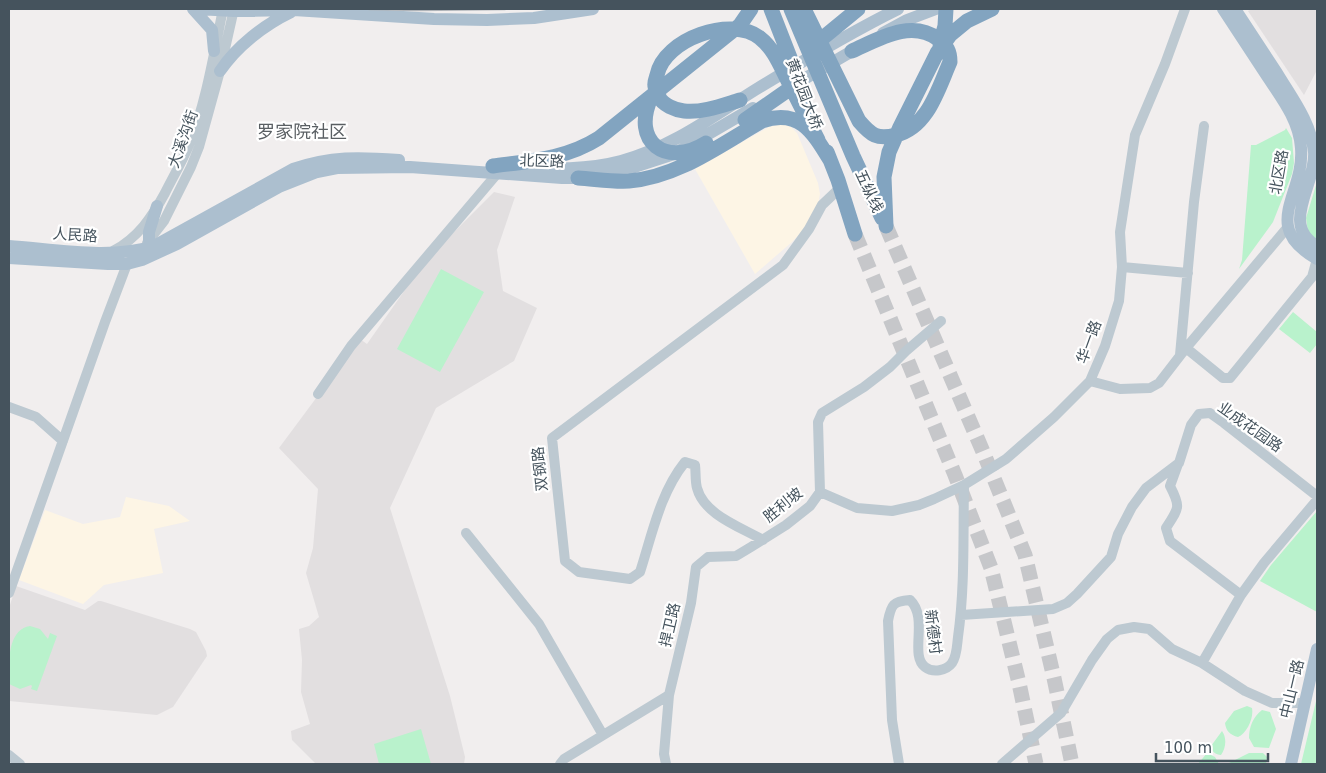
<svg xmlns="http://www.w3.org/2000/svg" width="1326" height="773" font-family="'DejaVu Sans','Noto Sans SC',sans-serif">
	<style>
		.commercial { fill: #fdf5e5 }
		.education { fill: #e2dfe0 }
		.green { fill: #b9f2cc }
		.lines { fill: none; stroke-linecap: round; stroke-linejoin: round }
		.highway-tunnel { stroke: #c6c7ca; stroke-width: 15; stroke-dasharray: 15 8; stroke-linecap: butt }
		.minor { stroke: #bdc9d1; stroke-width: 10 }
		.major { stroke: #acbfcf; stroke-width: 12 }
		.highway { stroke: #82a4c0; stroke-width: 15 }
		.rail { stroke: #b0b4b9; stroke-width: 2.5 }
		.labels { text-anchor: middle; stroke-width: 4.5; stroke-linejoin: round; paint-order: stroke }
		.street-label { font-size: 15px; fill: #45535d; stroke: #fff }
		.quarter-label { font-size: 18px; fill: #5a5f63; stroke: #fff }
	</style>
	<rect width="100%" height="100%" fill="#f1eeee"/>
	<!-- commercial -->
	<path class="commercial" d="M777,125H785L791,127L797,133L818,183L820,194L818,205L807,226L792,242L755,274L695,169L769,127Z
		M126,497L169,506L190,521L154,529L163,573L104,585L83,604L19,580L45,510L83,524L120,517Z"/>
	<!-- education -->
	<path class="education" d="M1252,9H1317V70L1304,95L1248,11Z
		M494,192L515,197L497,250L503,291L537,308L514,361L436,408L390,508L450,696L465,757L464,764H316L292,740L291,731L310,724L301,692L302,660L299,629L309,626L319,617L306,573L313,548L318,489L279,448L360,339L367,344L426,260Z
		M16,586L85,610L98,601H101L190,629L196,632L206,651L207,656L173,707L157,715L9,701V608Z"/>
	<!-- green -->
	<path class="green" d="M1286,128L1292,138L1294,163L1292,174L1273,222L1239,269L1242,260L1251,145H1256L1285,130Z
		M1317,182V240L1308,232L1306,218Z
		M441,269L484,292L440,372L397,349Z
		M1293,312L1317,332V344L1310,353L1279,329Z
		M1317,511V612L1260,581L1271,565Z
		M30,626L40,629L48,639L50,633L57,636L37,691L31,689L32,686L31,685L20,689L9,684C9,666 6,630 30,626Z
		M1317,697V764H1301Z
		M1247,706L1252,708C1254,718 1247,733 1238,737C1230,735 1226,731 1225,723L1234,711Z
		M1262,710L1270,712L1276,729L1269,748L1254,747L1249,738C1249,727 1253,717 1262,710Z
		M421,729L431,764H379L374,744Z
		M1222,731C1227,738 1226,748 1221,755C1216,755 1211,751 1211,746Z
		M1207,753L1215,757L1219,764H1198Z
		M1249,753H1263L1267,757L1266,764H1227Z"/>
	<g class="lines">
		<!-- highway-tunnel -->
		<path class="highway-tunnel" d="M886,226L984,454L1025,555L1054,678L1072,764
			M855,234L955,475L991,568L1019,683L1036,764"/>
		<!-- minor -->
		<path class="minor" d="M147,243L164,221L191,167L199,147L220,71L234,9
			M113,251C138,238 152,217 165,193C173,177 182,162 189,145C206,103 214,53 223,9
			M1122,267L1188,273
			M1186,348L1223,378H1230L1312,277L1317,259
			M1180,355L1194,202L1204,126
			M1090,381L1120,389L1150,388L1159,383L1186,348L1287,228
			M318,394L351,346L496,175
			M9,407L36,417L63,441
			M1178,464L1170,486C1181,507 1179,508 1166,528L1170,541L1241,595
			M820,492L857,508L892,511L919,505L934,499L964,485L1006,459L1054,417L1090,381L1105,346L1119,301L1122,267L1120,232L1135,135L1165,64L1185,9
			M820,492L818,422L822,413L864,387L890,367L906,351L941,321
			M466,533L539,624L603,735
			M763,540C741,527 704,515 697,488C695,481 696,472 695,465L685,462C660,493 652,535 640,572L630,579L579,572L565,561L552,438L783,265L809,229L822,205L841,187
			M9,593L105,322L127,264L132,259
			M961,615L1053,609L1067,603L1077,594L1111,557L1118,534L1132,507L1146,488L1179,463L1191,425L1199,414L1210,413L1224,423L1317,496
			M1202,663L1241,595L1264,563L1317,500
			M9,755L20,764
			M560,764L564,759L669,695
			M666,764L664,754L669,695L691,603L696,567L708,557L736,556L751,547L786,525L810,506L820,492
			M899,764L892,720L888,621C891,605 893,601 910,600C929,618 909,655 925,667C933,673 946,671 952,663C957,656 957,645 958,637C965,587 963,535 964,485
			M1002,764L1061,713L1092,660L1107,639L1118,630L1134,627L1149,629L1172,649L1202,663L1245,691L1272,703H1305"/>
		<!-- major -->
		<path class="major" d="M193,9L212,30L214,51
			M197,9L234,11L294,10L434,19L487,20L534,18L593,9
			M1223,9C1237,30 1251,52 1265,73C1280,96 1299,119 1301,148C1305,195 1259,226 1317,259
			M1235,9C1249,30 1263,52 1277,73C1292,98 1311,122 1314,152C1317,183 1279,225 1317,246
			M883,33L907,20L936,9
			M220,71C237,46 264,25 291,12
			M792,86L859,47
			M518,167C553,169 587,170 621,161C670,148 712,117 755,90C801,62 849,33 898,9
			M157,206L149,232V241L151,243L160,248
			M9,246C53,249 111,260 154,246L293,169C331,156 359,157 399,160
			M9,258L108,264H127L142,260L177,244L279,187L317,172L337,168L410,167L562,178H578L625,170L674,154L753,108
			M1291,764L1317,649"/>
		<!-- highway -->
		<path class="highway" d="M771,9L805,96
			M791,9L853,156L882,218
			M804,9L859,121C871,135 877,140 896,135C928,127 938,89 950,62C950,51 947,46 938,39C911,19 879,39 852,51
			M940,44L945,26L946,9
			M813,46L858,9
			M651,98C631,142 666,168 706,143
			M740,100C723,105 703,113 684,111C675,110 663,105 659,97C658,94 655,89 655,86C654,83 656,78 657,75C664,39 732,15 760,38C773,48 780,65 787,79C797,99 808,120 818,140
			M745,120L798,83
			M827,152L838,180L855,234
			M493,166C530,161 566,159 599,138L740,25L751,9
			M578,178C595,179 612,182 629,181C678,177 720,145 762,121C799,108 813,132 830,160
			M886,226L884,177L889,152L900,127L937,53L950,35L967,21L992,9"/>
		<!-- rail -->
		<path class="rail" d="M369,9L417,10L505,9"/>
	</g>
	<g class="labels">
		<!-- street labels -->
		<g class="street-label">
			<text transform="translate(804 94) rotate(69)" y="5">黄花园大桥</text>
			<text transform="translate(183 139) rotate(-70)" y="5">大溪沟街</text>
			<text transform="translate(542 161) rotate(2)" y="5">北区路</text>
			<text transform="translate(1279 172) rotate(-80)" y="5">北区路</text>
			<text transform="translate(869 191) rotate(65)" y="5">五纵线</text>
			<text transform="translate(75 235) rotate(4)" y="5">人民路</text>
			<text transform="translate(1089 342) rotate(-70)" y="5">华一路</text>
			<text transform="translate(1250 427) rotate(35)" y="5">业成花园路</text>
			<text transform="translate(540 469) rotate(-96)" y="5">双钢路</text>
			<text transform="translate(783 505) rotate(-39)" y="5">胜利坡</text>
			<text transform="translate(670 625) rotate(-77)" y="5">捍卫路</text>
			<text transform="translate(933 632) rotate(83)" y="5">新德村</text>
			<text transform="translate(1292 689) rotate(-77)" y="5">中山一路</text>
		</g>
		<!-- quarter labels -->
		<g class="quarter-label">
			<text x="302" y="138">罗家院社区</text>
		</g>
	</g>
	<!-- border -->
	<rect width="1326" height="773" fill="none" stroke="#45535d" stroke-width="20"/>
	<!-- scale -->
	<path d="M1156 753v8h112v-8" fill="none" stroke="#45535d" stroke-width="2.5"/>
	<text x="1164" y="753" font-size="15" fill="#45535d" stroke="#ffffff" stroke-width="4" paint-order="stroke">100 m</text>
</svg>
